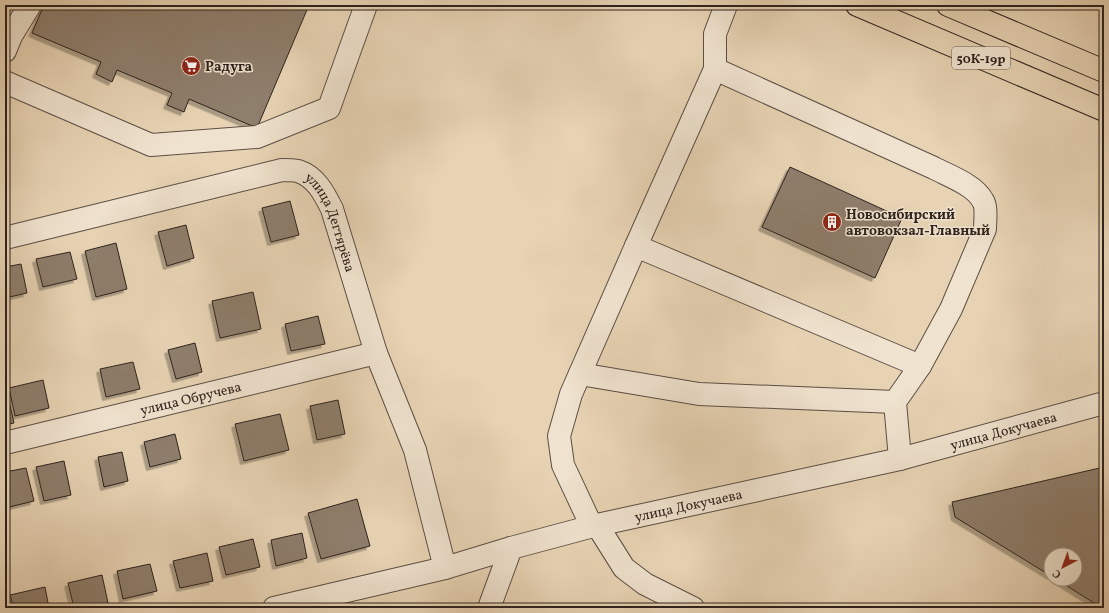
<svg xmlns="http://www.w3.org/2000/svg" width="1109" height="613" font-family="Vollkorn,serif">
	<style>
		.building { fill: #8e7e6c; stroke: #2e221d; filter: url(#shadow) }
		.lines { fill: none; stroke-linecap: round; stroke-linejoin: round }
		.minor-casing { stroke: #5c4e43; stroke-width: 24 }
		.major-casing { stroke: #2e221d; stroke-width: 24 }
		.minor { stroke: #efe2ce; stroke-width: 22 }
		.major { stroke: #e7d3b4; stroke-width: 22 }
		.labels { text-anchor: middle; stroke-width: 3; stroke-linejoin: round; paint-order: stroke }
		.shield { fill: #efe2ce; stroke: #685c52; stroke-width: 1 }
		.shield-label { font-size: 13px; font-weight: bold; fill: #2e221d }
		.poi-label { font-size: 14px; font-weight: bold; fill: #2e221d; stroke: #efe2ce; text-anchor: start }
		.street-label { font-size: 14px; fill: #2e221d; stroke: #efe2ce }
	</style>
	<defs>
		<filter id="shadow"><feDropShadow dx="-3.5" dy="3.5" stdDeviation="0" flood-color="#0004"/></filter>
	</defs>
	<rect width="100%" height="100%" fill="#e7d3b4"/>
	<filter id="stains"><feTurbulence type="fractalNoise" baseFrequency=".005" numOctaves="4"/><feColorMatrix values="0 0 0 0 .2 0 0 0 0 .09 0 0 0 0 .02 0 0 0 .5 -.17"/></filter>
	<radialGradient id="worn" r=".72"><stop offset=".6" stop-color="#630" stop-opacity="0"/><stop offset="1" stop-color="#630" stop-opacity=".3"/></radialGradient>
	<!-- building -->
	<path class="building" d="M44,5H309L257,128L189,99L184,112L167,105L172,93L117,70L112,82L96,74L101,62L32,33Z
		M790,167L902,218L875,278L762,227Z
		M290,201L299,235L271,242L262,208Z
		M186,225L194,258L167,266L158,232Z
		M116,243L127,289L96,297L85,251Z
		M70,252L77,279L43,287L36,259Z
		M21,264L27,293L5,298V267Z
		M253,292L261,329L220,338L212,301Z
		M318,316L325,344L291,351L285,324Z
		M195,343L202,372L176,379L168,350Z
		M133,362L140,389L106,397L100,369Z
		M43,380L49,408L15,416L9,388Z
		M5,384L14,423L5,425Z
		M338,400L345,434L317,440L310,406Z
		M280,414L289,450L244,461L235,424Z
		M175,434L181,459L150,467L144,442Z
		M122,452L128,481L104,487L98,457Z
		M64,461L71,495L44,501L36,467Z
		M1104,467V608H1102L1056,579H1075V555H1051V576L955,517L952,502Z
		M26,468L34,501L5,508V472Z
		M357,499L370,546L321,559L308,513Z
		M302,533L307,558L276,566L271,540Z
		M253,539L260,567L226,575L219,547Z
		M207,553L213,581L180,588L173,561Z
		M150,564L157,591L123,599L117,571Z
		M102,575L108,603L86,608H74L68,583Z
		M45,587L49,608H14L10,595Z
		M799,603L807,608H796Z"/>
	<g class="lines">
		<defs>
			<g id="minor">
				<path d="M726,5L715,34V69L636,246L920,366L895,402L900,459"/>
				<path d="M5,51L11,36L30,5"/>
				<path d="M715,69L934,168C949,176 975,185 983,201C987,207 985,222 985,229L951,309L920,366"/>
				<path d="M5,82L151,145L257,137L329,108L366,5"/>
				<path id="s1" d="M5,238L282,170C287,170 293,170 298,171C316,177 324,193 332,209L376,353L415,450L445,568"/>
				<path d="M580,374L699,394L895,402"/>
				<path id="s2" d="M5,443L376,353"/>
				<path d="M597,525L624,568L645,584L693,608"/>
				<path d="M592,527L563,465L559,436L571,394L636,246"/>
				<path id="s3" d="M274,608L445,568L511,548L597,525L900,459L1104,403"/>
				<path d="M489,608L511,548"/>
			</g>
			<path id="major" d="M857,5L1104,110
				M948,5L1104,71"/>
		</defs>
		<!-- minor casing -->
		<use href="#minor" class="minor-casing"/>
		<!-- major casing -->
		<use href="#major" class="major-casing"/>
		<!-- minor -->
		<use href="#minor" class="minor"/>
		<!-- major -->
		<use href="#major" class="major"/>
	</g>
	<!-- icons -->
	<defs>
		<symbol id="supermarket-disc" viewBox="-11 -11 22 22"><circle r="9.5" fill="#8f2418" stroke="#efe2ce"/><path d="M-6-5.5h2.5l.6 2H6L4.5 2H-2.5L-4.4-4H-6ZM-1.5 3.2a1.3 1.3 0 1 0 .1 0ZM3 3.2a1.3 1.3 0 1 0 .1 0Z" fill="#fff"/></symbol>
		<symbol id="building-disc" viewBox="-11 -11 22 22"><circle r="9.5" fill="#8f2418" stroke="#efe2ce"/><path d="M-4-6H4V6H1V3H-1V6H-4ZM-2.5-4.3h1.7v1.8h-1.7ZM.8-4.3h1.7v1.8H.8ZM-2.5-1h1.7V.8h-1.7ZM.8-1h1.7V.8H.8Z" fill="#fff"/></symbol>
	</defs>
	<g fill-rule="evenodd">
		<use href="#supermarket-disc" x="180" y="55" width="22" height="22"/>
		<use href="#building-disc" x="821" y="211" width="22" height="22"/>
	</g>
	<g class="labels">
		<!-- shield labels -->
		<rect class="shield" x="952" y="47" width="58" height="22" rx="3"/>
		<g class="shield-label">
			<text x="981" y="63">50К-19р</text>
		</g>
		<!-- poi labels -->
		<g class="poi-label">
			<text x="205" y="71">Радуга</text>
			<text x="846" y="219">Новосибирский<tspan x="846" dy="16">автовокзал-Главный</tspan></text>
		</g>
		<!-- street labels -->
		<g class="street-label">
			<text dy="5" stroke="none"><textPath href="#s1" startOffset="365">улица Дегтярёва</textPath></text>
			<text dy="5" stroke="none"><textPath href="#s2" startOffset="191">улица Обручева</textPath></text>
			<text dy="5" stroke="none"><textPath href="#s3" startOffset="751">улица Докучаева</textPath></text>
			<text dy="5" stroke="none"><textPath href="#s3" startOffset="427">улица Докучаева</textPath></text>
		</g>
	</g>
	<!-- margin -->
	<rect width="1109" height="613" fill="none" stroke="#e7d3b4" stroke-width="20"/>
	<rect x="6" y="6" width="1097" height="601" fill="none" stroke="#2e221d" stroke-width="2"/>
	<rect x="10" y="10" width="1089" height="593" fill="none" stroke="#2e221d"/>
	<!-- north arrow -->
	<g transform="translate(1063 567) rotate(221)"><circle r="19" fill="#efe2ce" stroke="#a29587"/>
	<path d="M0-3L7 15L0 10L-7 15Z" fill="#8f2418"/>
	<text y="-6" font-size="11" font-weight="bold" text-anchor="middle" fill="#2e221d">С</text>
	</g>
	<rect width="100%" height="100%" filter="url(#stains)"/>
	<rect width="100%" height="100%" fill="url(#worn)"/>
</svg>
